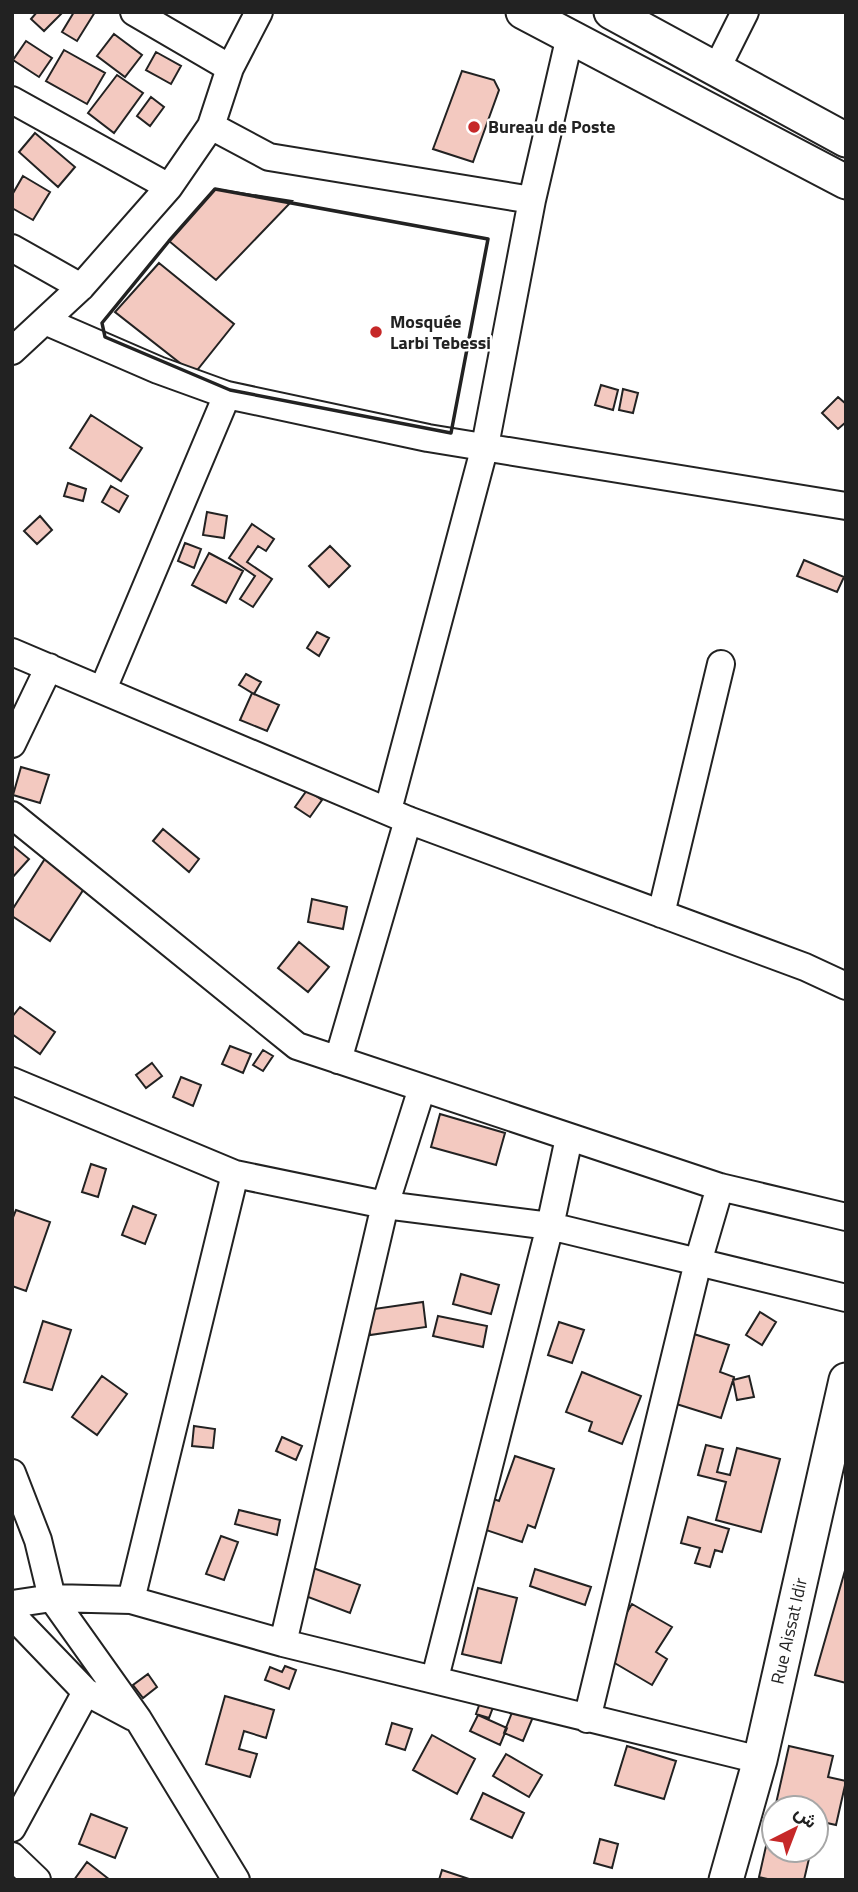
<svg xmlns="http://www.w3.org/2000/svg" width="858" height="1892" font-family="'Titillium Web',Vazirmatn,sans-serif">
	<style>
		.building { fill: #f3c9c0; stroke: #222; stroke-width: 2 }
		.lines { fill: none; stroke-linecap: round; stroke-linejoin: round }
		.minor-casing { stroke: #222; stroke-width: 30 }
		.tertiary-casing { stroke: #222; stroke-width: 37 }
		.minor { stroke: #fff; stroke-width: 26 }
		.tertiary { stroke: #fff; stroke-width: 33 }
		.wall { stroke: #222; stroke-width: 3.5 }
		.poi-dot { fill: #c62828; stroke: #fff; stroke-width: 2.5 }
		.labels { text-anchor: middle; stroke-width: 5; stroke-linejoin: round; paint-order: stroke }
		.poi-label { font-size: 18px; font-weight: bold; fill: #222; stroke: #fff; text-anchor: start }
		.street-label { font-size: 18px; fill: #222; stroke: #fff }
	</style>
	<rect width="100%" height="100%" fill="#fff"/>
	<!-- building -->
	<path class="building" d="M37,12H63L44,31L31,19Z
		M74,12H95L77,41L62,32Z
		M114,34L142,55L125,77L97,56Z
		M26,41L52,58L39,77L13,60Z
		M64,50L105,73L87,104L46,81Z
		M156,52L181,66L171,84L146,70Z
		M462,71L494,80L499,90L473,162L433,149Z
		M117,75L143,93L114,133L88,113Z
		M151,97L164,107L150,126L137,116Z
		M35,133L75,167L58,187L19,152Z
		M23,176L50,192L33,220L12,208V195Z
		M215,189L292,201L216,280L169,241Z
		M159,263L234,324L194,374L115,312Z
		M601,385L618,390L613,410L595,405Z
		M623,389L638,393L633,413L619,410Z
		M838,397L846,404V422L838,429L822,413Z
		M91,415L142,448L121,481L70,448Z
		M68,483L86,489L83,501L64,496Z
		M111,486L128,496L119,512L102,502Z
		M207,512L227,516L224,538L203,535Z
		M40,516L52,530L37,544L24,531Z
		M252,524L274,539L266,551L258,546L247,562L272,579L253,607L240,599L255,576L229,558Z
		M185,543L201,549L194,568L178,561Z
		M330,546L350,566L329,587L309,566Z
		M209,553L243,571L226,603L192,585Z
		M804,560L844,577L837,592L797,576Z
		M317,632L329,638L319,656L307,648Z
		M246,674L261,682L254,694L239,685Z
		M252,693L279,705L267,731L240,720Z
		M21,767L49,775L40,803L13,795Z
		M307,790L322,800L310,817L295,807Z
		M163,829L199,859L189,872L153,841Z
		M12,845L29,859L12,878Z
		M48,854L89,881L50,941L12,916V910Z
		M312,899L347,907L343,929L308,922Z
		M299,942L329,967L308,992L278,968Z
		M20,1007L55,1032L40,1054L12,1034V1017Z
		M230,1046L251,1054L243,1073L222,1064Z
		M263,1050L273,1056L263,1071L253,1065Z
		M152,1063L162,1076L146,1088L136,1075Z
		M181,1077L201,1085L193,1106L173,1097Z
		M440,1114L505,1133L496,1165L431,1147Z
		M91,1164L106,1169L98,1197L82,1192Z
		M133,1206L156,1215L145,1244L122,1235Z
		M16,1210L50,1222L26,1291L12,1286V1220Z
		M461,1274L499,1285L491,1314L453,1304Z
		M423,1302L426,1327L370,1335L367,1310Z
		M760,1312L776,1322L762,1345L746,1335Z
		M438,1316L487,1326L483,1347L433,1336Z
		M43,1321L71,1330L52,1390L24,1382Z
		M559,1322L584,1330L572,1363L548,1355Z
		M681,1330L729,1345L720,1372L734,1377L721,1418L670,1402Z
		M582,1372L641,1396L622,1444L589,1431L592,1422L566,1412Z
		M102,1376L127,1394L97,1435L72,1417Z
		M749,1376L754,1397L737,1400L733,1380Z
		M194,1426L215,1429L213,1448L192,1446Z
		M282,1437L302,1446L296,1460L276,1451Z
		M706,1445L723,1449L717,1472L730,1475L737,1448L780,1459L761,1532L716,1520L726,1482L698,1475Z
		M515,1456L554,1469L535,1528L528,1525L522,1542L474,1526L485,1496L499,1501Z
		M239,1510L280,1520L277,1535L235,1524Z
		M688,1517L729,1529L722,1552L715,1550L710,1567L695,1563L700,1548L681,1543Z
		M221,1536L238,1542L224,1580L206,1574Z
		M305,1565L360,1585L350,1613L295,1592Z
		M846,1567V1683L815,1675Z
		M535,1569L591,1587L585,1605L530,1586Z
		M478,1588L517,1598L501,1663L462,1654Z
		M632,1604L672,1627L656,1652L667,1659L652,1685L601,1655Z
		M285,1666L296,1670L289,1689L265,1680L270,1667L282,1672Z
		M148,1674L157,1687L143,1698L133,1685Z
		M225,1696L274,1710L266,1738L244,1731L239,1749L257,1754L250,1777L206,1764Z
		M482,1697L495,1702L489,1718L476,1714Z
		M518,1697L538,1705L523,1741L504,1733Z
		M478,1715L507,1728L500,1745L470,1731Z
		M392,1723L412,1729L405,1750L386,1744Z
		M432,1735L475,1759L457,1794L413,1770Z
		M627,1746L676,1761L664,1799L615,1785Z
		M789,1746L833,1756L828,1777L846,1781L836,1825L818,1821L816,1830V1808H775Z
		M506,1754L542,1775L529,1797L493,1776Z
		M483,1793L524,1813L512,1838L471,1819Z
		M774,1811V1850H811L804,1880H772L759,1877Z
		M91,1814L127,1828L115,1858L79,1844Z
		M600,1839L618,1844L612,1868L594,1863Z
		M87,1862L110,1880H74Z
		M442,1870L472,1880H439Z"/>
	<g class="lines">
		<defs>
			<path id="minor" d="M134,12L230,68
				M716,70L745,12
				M12,100L169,187
				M211,126L269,157L532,200
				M12,248L81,287
				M45,321L158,370L227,395L428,438L846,506
				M12,351L81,287L169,187L211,126L230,68L259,12
				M12,652L408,820L805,967L846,986
				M103,689L227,395
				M12,744L49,667
				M388,810L485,446L532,200L570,36
				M12,815L297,1046L720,1187L846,1217
				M661,914L721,664
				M338,1060L408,820
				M12,1081L235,1174L385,1205L550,1226L846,1298
				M12,1473L38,1540L52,1598L138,1719L236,1880
				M131,1600L235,1174
				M12,1604L52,1598L131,1600L283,1643L760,1760
				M12,1615L86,1692L133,1717
				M283,1643L385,1205L422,1088
				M435,1678L550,1226L569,1138
				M587,1719L698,1262L720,1187
				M12,1828L86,1692
				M12,1856L37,1880"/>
			<g id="tertiary">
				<path d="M523,12L846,182"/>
				<path d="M611,12L846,140"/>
				<path id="s1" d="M726,1880L760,1760L846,1380"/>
			</g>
		</defs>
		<!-- minor casing -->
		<use href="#minor" class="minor-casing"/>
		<!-- tertiary casing -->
		<use href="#tertiary" class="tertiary-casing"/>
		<!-- minor -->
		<use href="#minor" class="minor"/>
		<!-- tertiary -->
		<use href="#tertiary" class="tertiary"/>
		<!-- wall -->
		<path class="wall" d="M215,189L488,239L451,433L230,390L105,337L102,323L169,241Z"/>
	</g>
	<!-- markers -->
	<g class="poi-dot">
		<circle cx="474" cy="127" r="7"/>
		<circle cx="376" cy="332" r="7"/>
	</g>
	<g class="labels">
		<!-- poi labels -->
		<g class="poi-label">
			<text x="488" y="133">Bureau de Poste</text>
			<text x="390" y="328">Mosquée<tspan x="390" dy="21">Larbi Tebessi</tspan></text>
		</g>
		<!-- street labels -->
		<g class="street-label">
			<text dy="6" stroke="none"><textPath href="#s1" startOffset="257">Rue Aissat Idir</textPath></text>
		</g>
	</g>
	<!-- border -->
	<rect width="858" height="1892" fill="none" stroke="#222222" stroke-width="28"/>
	<!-- north arrow -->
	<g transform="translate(795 1829) rotate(42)"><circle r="33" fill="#ffffff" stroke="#a7a7a7" stroke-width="2"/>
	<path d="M0-5L12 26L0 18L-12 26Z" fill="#c62828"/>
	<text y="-10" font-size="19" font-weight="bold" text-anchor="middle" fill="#222222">ش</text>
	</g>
</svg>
